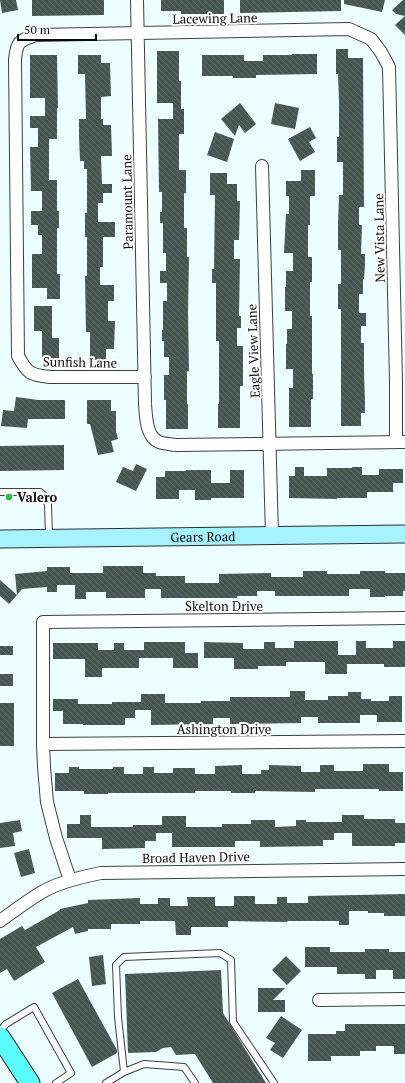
<svg xmlns="http://www.w3.org/2000/svg" width="405" height="1083" font-family="'PT Serif',serif">
	<style>
		.building { fill: url(#building-back-hatch) }
		.lines { fill: none; stroke-linecap: round; stroke-linejoin: round }
		.lane-casing { stroke: #3f3f3f; stroke-width: 8 }
		.street-casing { stroke: #3f3f3f; stroke-width: 14 }
		.secondary-casing { stroke: #2e2e2e; stroke-width: 19 }
		.primary-casing { stroke: #1d1d1d; stroke-width: 21 }
		.lane { stroke: #fff; stroke-width: 6 }
		.street { stroke: #fff; stroke-width: 12 }
		.secondary { stroke: #a7f2ff; stroke-width: 17 }
		.primary { stroke: #5cfdff; stroke-width: 19 }
		.poi-dot { fill: #1bc63f; stroke: #fff; stroke-width: 1.5 }
		.labels { text-anchor: middle; stroke-width: 4; stroke-linejoin: round; paint-order: stroke }
		.street-label { font-size: 13px; fill: #0c0c0c; stroke: #fff }
		.poi-label { font-size: 13px; font-weight: bold; fill: #0c0c0c; stroke: #fff; text-anchor: start }
	</style>
	<defs>
		<pattern id="building-back-hatch" width="6" height="6" patternUnits="userSpaceOnUse"><rect width="6" height="6" fill="#485651"/><path d="M-1 5l2 2M0 0l6 6M5-1l2 2" fill="none" stroke="#5e6965"/></pattern>
	</defs>
	<rect width="100%" height="100%" fill="#ecfeff"/>
	<!-- building -->
	<path class="building" d="M0,0H16L18,10L2,13Z
		M32,0H104V15L32,16Z
		M161,0H224V14H181V11H161Z
		M240,0H341V11L240,13Z
		M344,0H385L382,12L344,4Z
		M403,0H405V35L395,25L405,16L396,14L392,10Z
		M336,49H348V58H363L364,207H359V225H362L361,254H365V265L364,279H363V294H359V313H366V326H361V343H364V372L365,402V413H361V426H341V309H338V284H341V250H338V225L339,195H343V162H337V137H339V101L338,74H336Z
		M157,51H179V81H181V109H184V134H179V170H186V193H184V228H187V257H189L188,312L189,371H187V404H188V429H166V400H164V375H169V357H164V341H162V330H163V301H167V283H160V271H166V253H163V223H160V212H162V192H159L158,119H173V103H157Z
		M292,54H317V74L256,75V78H233V76H202V55H244V61H263V55H292Z
		M30,55H57L58,108H57V139H49V180H57V211H59V228H57V274H60V299H47V288H32V254H42V235H38V225H31V211H42V191H31L30,147H38V128H30V116H45V98H30Z
		M78,55H101V63H110L111,96L101,97V119H103V125H111L112,156H101L102,184H112V193H103V203H98V222H115V237H103V267H100V285H114V301H108V321H115L114,349H106V360H90V332H86L85,276H87V237H85V213H87V169H84V161H80L79,137V119H86L85,74H78Z
		M240,103L256,124L245,133L239,125L235,136L221,119Z
		M275,103L299,108L295,129L271,124Z
		M310,127L316,138L309,142L315,152L300,161L288,139Z
		M215,132L234,139L227,162L207,155Z
		M301,170H315V196H310V225H308V257H312V282H310V316H312V374H313V399H311V427H289V388H293V369H286V344H287V329H292V311H285V287H286V271H293V253H284L286,214H289V196H286V181H301Z
		M210,173H227V184H237V201H240L239,240H234V259H240L239,316H241V328H237V346H243V386H240V428H218V404H219V341H216V283H212V269H214L215,195H210Z
		M34,306H52V338H59V361H42V331H34Z
		M16,397L38,400H65V419H28L27,428L1,426L3,410L14,411Z
		M87,400H111V411H116V431L118,439L111,441L114,452L98,455L90,424H87Z
		M64,445V470L0,471V446Z
		M136,464L147,469L136,491L116,482L123,467L133,471Z
		M295,467H304V476H327V468H352V467H362V475H379V469H403V483H393V492H367V498H337V499L289,498V476H295Z
		M186,470H211V483H230V470H244V498H211V500H195V490H179V499H156V477H165V471H186Z
		M103,566H143V573H156V576H185V583H219V574L271,573V577H303V571H327V574H360V571H385V573H405V591H403V596H385V597H370V589H349V596H275V591H257V596H237V598H161V589H145V598H106V592H86V599H75V585H57V592H47V587L22,589L17,595L15,574L47,571V567H70V573H103Z
		M0,580L17,595L9,604L0,596Z
		M294,641H338V655H356V641H366V648H393V641H405V667H384V664H347V674H325V662H286V666H258V669H234V658H204V642L243,643V649H264V642H275V648H294Z
		M144,642H185V653H198V668H173V658H139V668H102V677H85V659H53V643H98V650H114V643H124V650H144Z
		M0,646H13V655H0Z
		M0,674H13V686H0Z
		M290,691H305V700H328V696H348V692H361V699H371V701H389V696H402V722H377V715H360V723H318V717H301V723L230,724V718H213V724L151,725V710H135V718H125V725H83V724H63V711H53V699H78V704H112V702H141V694H165V703H201V701H230V697H290Z
		M0,703H14V746H0Z
		M363,764H389V772H403V791H379V789H315V792L255,791V793H231V791H195V793H108V794H84V791H55V773H69V767H79V769H113V767H124V774H143V767H154V773H173V768H195V774H215V766L242,765V774H261V770H269V765L301,766V772H320V765H334V771H363Z
		M80,815H91V827H133V825H162V816H186V827H222V824H251V820H275V827L296,826V820H306V822H342V815H364V819H395V823H405V843H395V846H352V833H334V840H323V846L260,847V841H235V847H172V833H156V841H145V848L102,849V838H67V824H80Z
		M20,820L22,831L13,833L15,846L0,848V823Z
		M29,849L35,873L21,877L14,853Z
		M405,894V916H384V913H368V911H349V925H339V921H287V922L228,921V927H191V935H176L175,921H140V924H111V929H88V931L75,934L73,927L36,947L45,962L14,981L7,969L0,973V939L22,926L25,930L60,910V909L88,903V900L140,898V904H158V898H170V906H188L187,897H215V906H234V896H255V904H277V897H287V903H308V896Z
		M305,947H330V952H365V949H389V952H405V979H393V970H376V979H365V974H337V967H305Z
		M103,955L106,984L92,986L89,957Z
		M286,956L301,971L287,985L272,970Z
		M221,970L223,1013L266,1083H213L195,1054L176,1055L171,1047L163,1048L156,1052L128,1053L125,974Z
		M78,979L117,1050V1053L92,1067L52,993Z
		M258,988H285L273,1000H285V1012H258Z
		M281,1016L302,1030L283,1058L270,1050L275,1043L266,1038Z
		M345,1024H405V1054H394V1046H376V1051H360V1056H331V1061H308V1034H336V1031H345Z"/>
	<g class="lines">
		<defs>
			<path id="lane" d="M0,492H40L46,497L48,505L49,537
				M0,1031L6,1024L34,1007L71,1073L56,1083
				M124,1072L118,1017L116,965L124,957L220,953L231,960L233,1022L274,1083
				M106,1083L124,1072L144,1064L184,1067L195,1083"/>
			<path id="street" d="M137,0L145,404C146,416 146,437 159,442C164,444 171,444 176,445L405,442
				M262,166L272,536
				M145,377H50C30,375 27,373 18,356L15,59C17,41 19,41 36,35L349,29L371,39L381,52L389,67L396,382V442
				M43,744L405,741
				M70,880L56,838L47,802L44,767L43,744V622L405,618
				M0,921C14,911 27,901 42,892C59,882 81,877 101,873L405,869
				M319,1000L405,999"/>
			<g id="secondary">
				<path id="s1" d="M0,539L405,534"/>
			</g>
			<path id="primary" d="M0,1037L30,1083"/>
		</defs>
		<!-- lane casing -->
		<use href="#lane" class="lane-casing"/>
		<!-- street casing -->
		<use href="#street" class="street-casing"/>
		<!-- secondary casing -->
		<use href="#secondary" class="secondary-casing"/>
		<!-- primary casing -->
		<use href="#primary" class="primary-casing"/>
		<!-- lane -->
		<use href="#lane" class="lane"/>
		<!-- street -->
		<use href="#street" class="street"/>
		<!-- secondary -->
		<use href="#secondary" class="secondary"/>
		<!-- primary -->
		<use href="#primary" class="primary"/>
	</g>
	<!-- markers -->
	<circle class="poi-dot" cx="9" cy="497" r="4"/>
	<g class="labels">
		<!-- street labels -->
		<g class="street-label">
			<text transform="translate(215 18) rotate(-1)" y="5">Lacewing Lane</text>
			<text transform="translate(127 202) rotate(-91)" y="5">Paramount Lane</text>
			<text transform="translate(379 238) rotate(-91)" y="5">New Vista Lane</text>
			<text transform="translate(253 351) rotate(-92)" y="5">Eagle View Lane</text>
			<text transform="translate(80 362) rotate(1)" y="5">Sunfish Lane</text>
			<text dy="5" stroke="none"><textPath href="#s1" startOffset="203">Gears Road</textPath></text>
			<text x="224" y="611">Skelton Drive</text>
			<text x="224" y="734">Ashington Drive</text>
			<text transform="translate(196 857) rotate(-1)" y="5">Broad Haven Drive</text>
		</g>
		<!-- poi labels -->
		<g class="poi-label">
			<text x="17" y="502">Valero</text>
		</g>
	</g>
	<!-- scale -->
	<path d="M18 34v6h78v-6" fill="none" stroke="#0c0c0c" stroke-width="2"/>
	<text x="24" y="34" font-size="12" fill="#0c0c0c" stroke="#ffffff" stroke-width="3" paint-order="stroke">50 m</text>
</svg>
